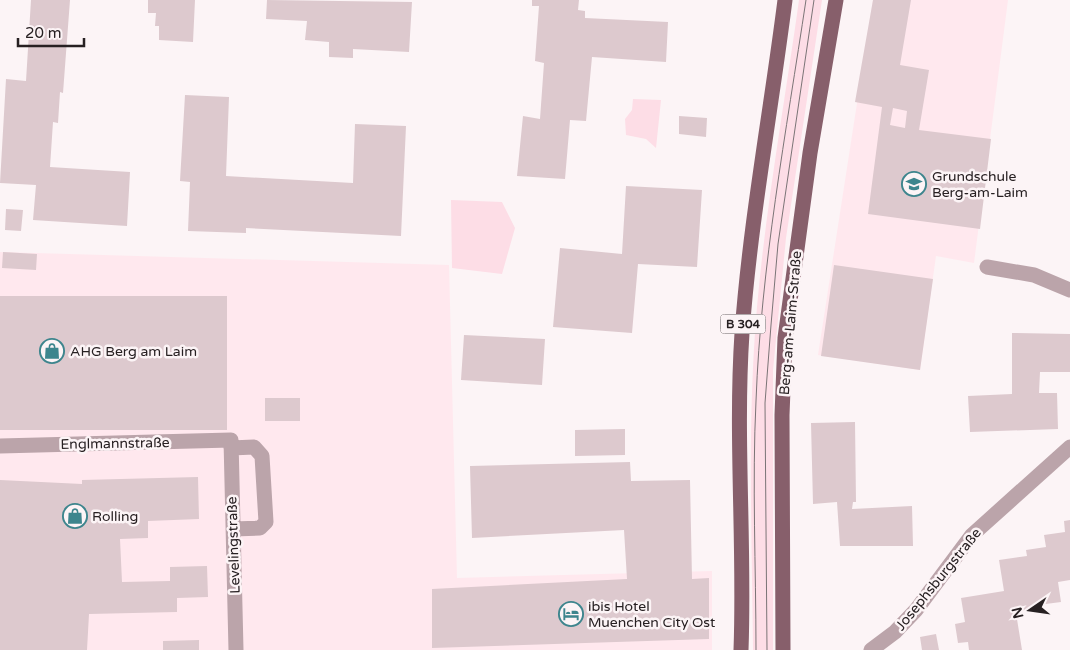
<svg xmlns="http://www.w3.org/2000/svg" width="1070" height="650" font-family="'Varela Round',sans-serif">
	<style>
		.built { fill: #ffe8ee }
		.green { fill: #fddde6 }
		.building { fill: #ddc9ce; fill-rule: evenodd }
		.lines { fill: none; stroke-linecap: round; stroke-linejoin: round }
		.minor { stroke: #bba4aa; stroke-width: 15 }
		.major { stroke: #875f6b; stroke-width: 15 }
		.tram { stroke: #7b7476; stroke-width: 1 }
		.labels { text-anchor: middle; stroke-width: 5; stroke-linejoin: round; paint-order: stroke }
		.shield { fill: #fcf4f6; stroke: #676062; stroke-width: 1 }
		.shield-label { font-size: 12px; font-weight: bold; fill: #272022 }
		.poi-label { font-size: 14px; fill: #272022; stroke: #fcf4f6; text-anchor: start }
		.street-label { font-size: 14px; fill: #272022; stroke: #fcf4f6 }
	</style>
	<rect width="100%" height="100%" fill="#fcf4f6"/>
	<!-- built -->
	<path class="built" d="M873,0H1008L974,263L936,256L920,370L818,355Z
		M0,252L449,265L457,578L712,571V650H0Z"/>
	<!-- green -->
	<path class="green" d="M799,0H822L786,238L773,370V650H753C752,536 747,421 757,307C766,205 785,101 799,0Z
		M633,99L661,100L656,148L646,139L626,135L625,119L632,110Z
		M451,200L502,202L515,228L502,274L452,268Z"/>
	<!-- building -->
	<path class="building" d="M31,0H70L63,93L60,92L58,123L53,122L50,167L130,172L127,226L33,220L36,185L0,183L6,79L26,81Z
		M148,0H195L193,42L159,40V26H155L156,13H148Z
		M267,0L412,2L409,52L353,49V58L329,57V42L305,40L307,21L266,19Z
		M532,0H579L578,10L585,11V18L668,22L666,62L592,57L586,121L570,120L565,179L517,176L523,116L540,119L544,63L535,61L539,6H532Z
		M873,0H911L900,65L929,70L919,130L991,139L980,229L868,214L882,107L855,102ZM893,108L907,111L905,128L890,125Z
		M185,95L229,97L226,176L353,183L355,124L406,126L401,236L246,228V233L188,231L190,182L180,181Z
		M679,116L707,118L706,137L679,134Z
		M626,186L702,190L697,267L638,264L632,333L553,327L560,248L622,254Z
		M6,209L23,210L21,231L5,230Z
		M3,252L37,254L36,270L2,268Z
		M834,265L933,279L920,370L821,356Z
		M0,296H227V430H0Z
		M1012,333L1070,334V372H1040L1039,393H1057L1058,429L970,432L968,396L1012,394Z
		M464,335L545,339L542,385L461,380Z
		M265,398H300V421H265Z
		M855,422L856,502H853L852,509L912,506L913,546H840L837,502L813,504L811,423Z
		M625,429V455L575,456V430Z
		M630,462L631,481L690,480L692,579L709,578V639L432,648V589L627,579L624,530L472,538L470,466Z
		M198,477L199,519L148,521V538L120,539L122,582L170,581V567L207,566L208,597L177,598V612L89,614L87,650H0V480L82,484V480Z
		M1070,520V580L1058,582L1061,602L1038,605V610L1016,613L1022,650H969L968,642L958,643L955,624L965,622L961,598L1004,591L999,560L1027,556L1026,550L1046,547L1044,535L1065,532L1064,521Z
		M936,634L939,650H922L920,637Z
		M199,640V650H163V641Z"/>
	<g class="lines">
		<!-- minor -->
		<path class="minor" d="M987,267L1034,275L1070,290
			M0,446L231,440L236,650
			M231,448L254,447L262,456L266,522L260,528L233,529
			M871,650L895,632L916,610L972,535L1070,447"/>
		<!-- major -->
		<path class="major" d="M741,650C745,545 735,438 742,333C750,222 771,111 785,0
			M783,650L782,415L785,338L810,153L836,0"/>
		<!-- tram -->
		<path class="tram" d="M756,650C756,567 752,483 756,401C761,266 786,133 806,0
			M767,650L765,403L771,325L778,244L814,0"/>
	</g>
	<!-- icons -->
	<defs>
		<symbol id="school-ring" viewBox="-11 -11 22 22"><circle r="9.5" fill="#fcf4f6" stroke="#3d858d" stroke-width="1.5"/><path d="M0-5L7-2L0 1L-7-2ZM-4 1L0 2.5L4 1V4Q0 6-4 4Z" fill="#3d858d"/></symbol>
		<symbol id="shop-ring" viewBox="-11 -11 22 22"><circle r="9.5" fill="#fcf4f6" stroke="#3d858d" stroke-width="1.5"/><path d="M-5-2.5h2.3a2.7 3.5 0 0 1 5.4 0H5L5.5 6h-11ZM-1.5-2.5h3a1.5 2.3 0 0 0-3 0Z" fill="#3d858d"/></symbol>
		<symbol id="hotel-ring" viewBox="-11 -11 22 22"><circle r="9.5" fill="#fcf4f6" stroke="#3d858d" stroke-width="1.5"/><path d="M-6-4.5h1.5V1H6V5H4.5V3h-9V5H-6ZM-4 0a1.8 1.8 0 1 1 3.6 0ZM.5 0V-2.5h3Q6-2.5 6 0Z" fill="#3d858d"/></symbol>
	</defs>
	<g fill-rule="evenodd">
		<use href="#school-ring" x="900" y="170" width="28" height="28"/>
		<use href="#shop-ring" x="38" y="337" width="28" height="28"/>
		<use href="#shop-ring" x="61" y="502" width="28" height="28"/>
		<use href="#hotel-ring" x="557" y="600" width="28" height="28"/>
	</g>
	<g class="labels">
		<!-- shield labels -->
		<rect class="shield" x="720.5" y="314.5" width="45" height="19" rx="4"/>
		<g class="shield-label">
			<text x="743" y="328">B 304</text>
		</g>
		<!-- poi labels -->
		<g class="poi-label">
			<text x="932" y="181">Grundschule<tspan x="932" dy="16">Berg-am-Laim</tspan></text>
			<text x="70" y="356">AHG Berg am Laim</text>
			<text x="92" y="521">Rolling</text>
			<text x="588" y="611">ibis Hotel<tspan x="588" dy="16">Muenchen City Ost</tspan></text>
		</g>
		<!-- street labels -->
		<g class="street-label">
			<text transform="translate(790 323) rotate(-85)" y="5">Berg-am-Laim-Straße</text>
			<text transform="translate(115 443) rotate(-1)" y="5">Englmannstraße</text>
			<text transform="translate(233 545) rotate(-92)" y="5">Levelingstraße</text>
			<text transform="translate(938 579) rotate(-51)" y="5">Josephsburgstraße</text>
		</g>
	</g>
	<!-- north arrow -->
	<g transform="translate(1030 610) rotate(257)" stroke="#fcf4f6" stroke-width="4" paint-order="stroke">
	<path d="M0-4L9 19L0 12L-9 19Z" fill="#272022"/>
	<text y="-8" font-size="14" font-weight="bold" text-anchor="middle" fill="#272022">N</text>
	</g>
	<!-- scale -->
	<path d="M18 38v8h66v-8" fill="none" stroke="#272022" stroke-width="2.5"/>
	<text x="25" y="38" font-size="15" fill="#272022" stroke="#fcf4f6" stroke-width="4" paint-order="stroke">20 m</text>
</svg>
